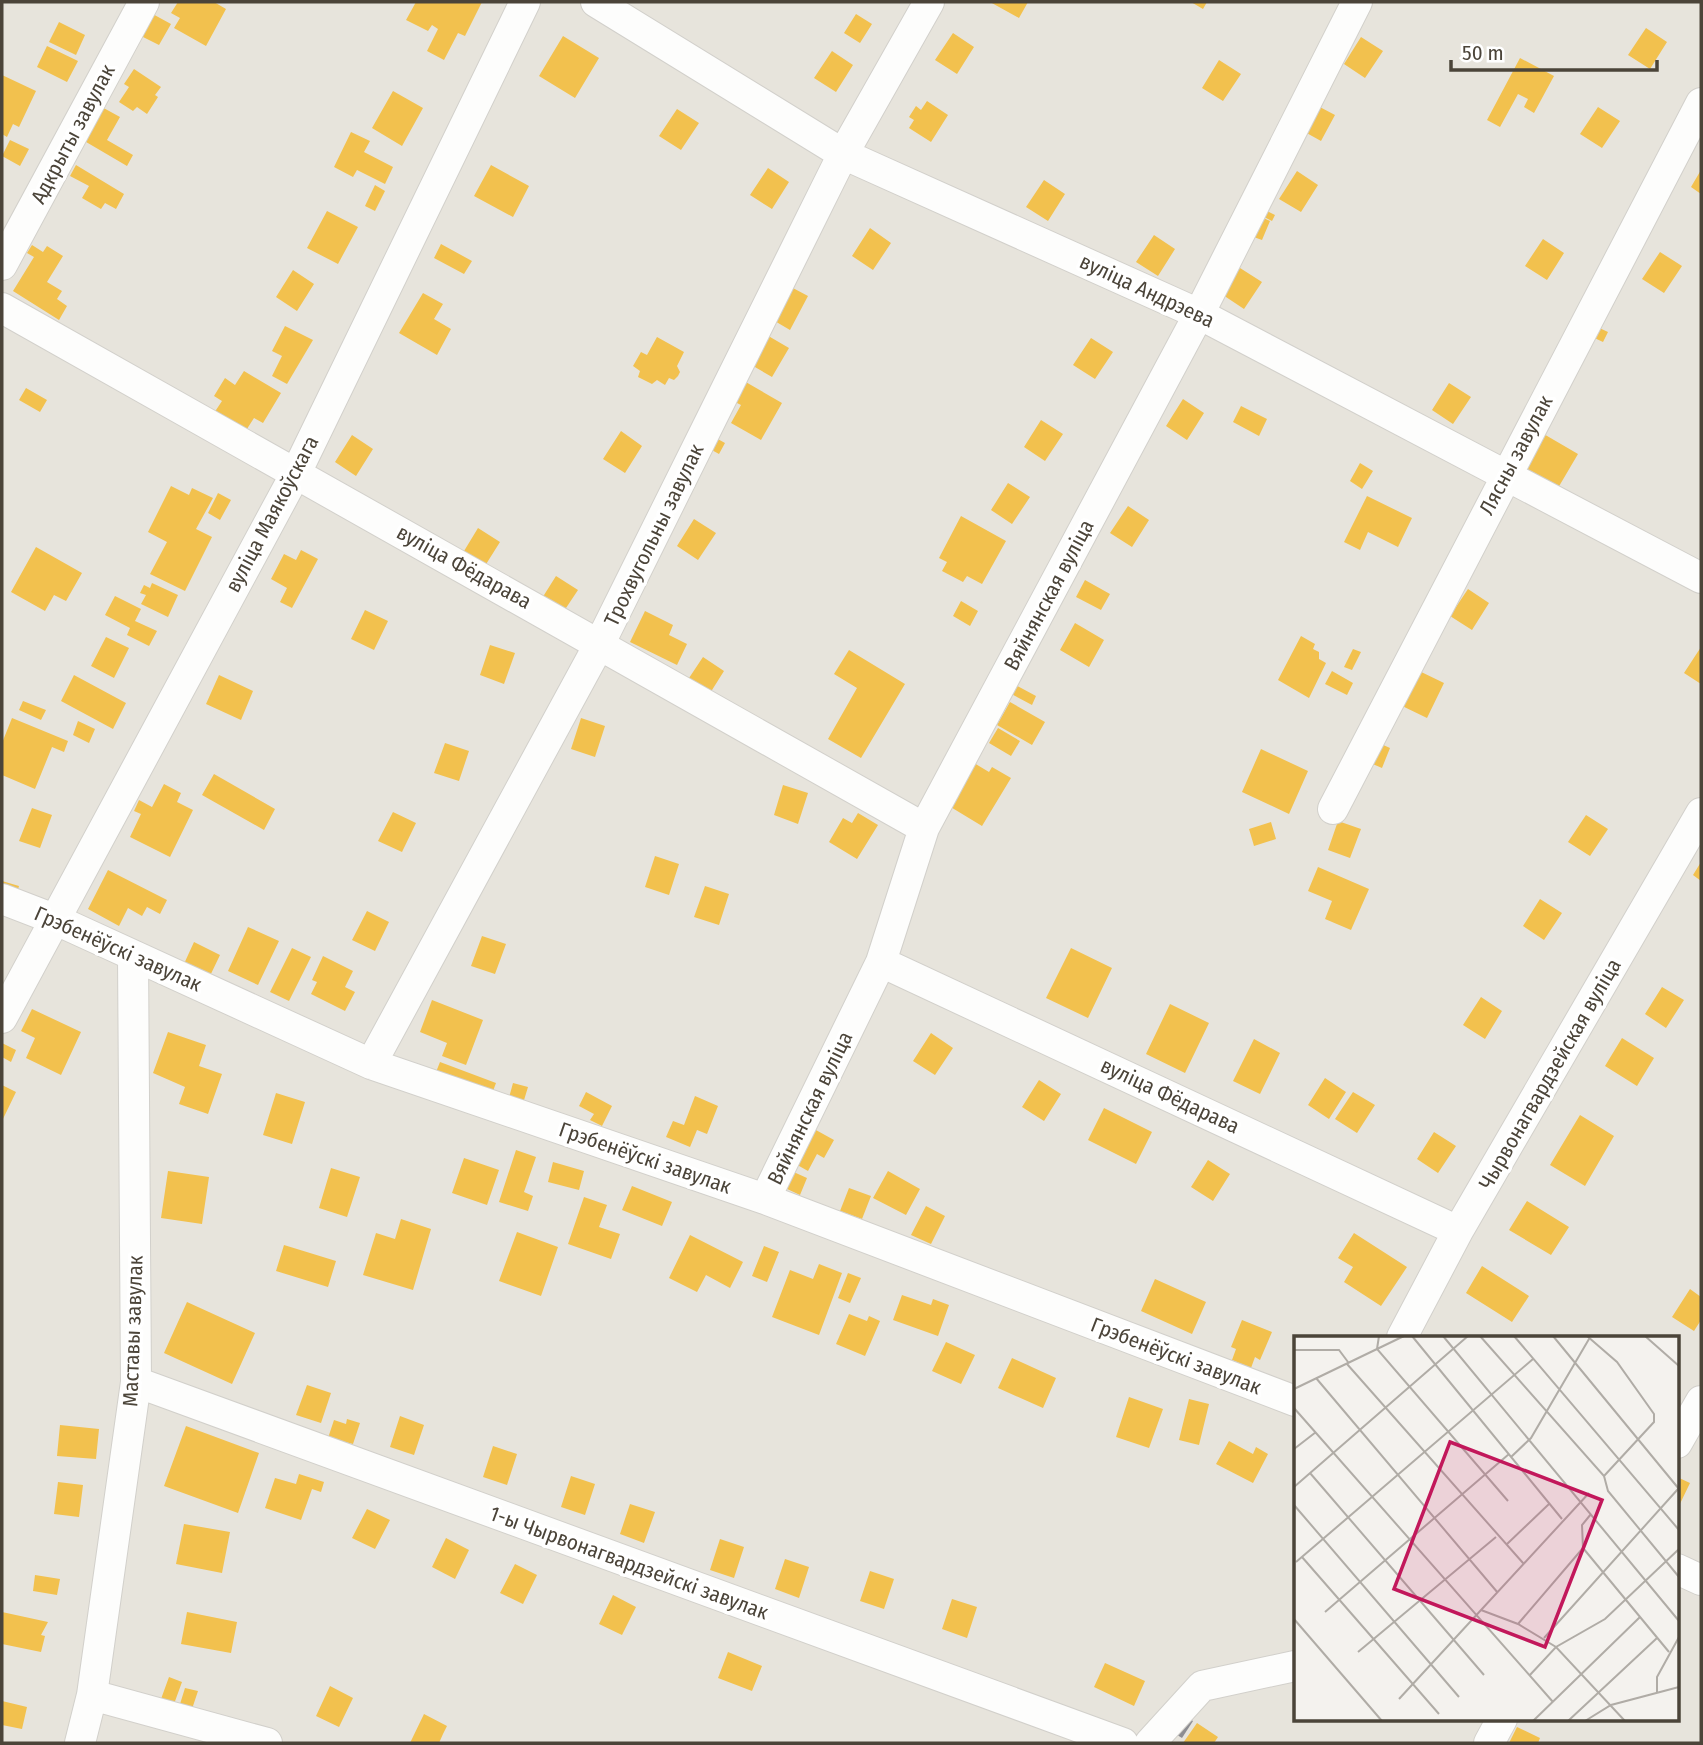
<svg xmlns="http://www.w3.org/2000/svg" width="1703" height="1745" font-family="'Fira Sans Condensed',sans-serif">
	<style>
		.residential { fill: #e7e4dc; fill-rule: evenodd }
		.homes { fill: #f2c14e }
		.industry { fill: #8d8d92 }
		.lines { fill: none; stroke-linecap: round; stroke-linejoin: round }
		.street-casing { stroke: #d2d0cb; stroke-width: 32 }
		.street { stroke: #fdfdfc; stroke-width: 30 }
		.labels { text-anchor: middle; stroke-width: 7; stroke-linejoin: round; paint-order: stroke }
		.street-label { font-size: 21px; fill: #4b4439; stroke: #fff }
		.inset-road { fill: none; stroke: #b0aca6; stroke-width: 2 }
		.view { fill: #c2185b; fill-opacity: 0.15; stroke: #c2185b; stroke-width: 3.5 }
		.inset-edge { fill: none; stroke: #4b4439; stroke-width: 3.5 }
	</style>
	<rect width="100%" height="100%" fill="#f4f2ee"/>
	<!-- residential -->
	<path class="residential" d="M2,2H1701V1743H2ZM1295,1337H1677V1719H1295Z"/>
	<!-- homes -->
	<path class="homes" d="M178,2H214L226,9L206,46L174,28L180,18L171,13Z
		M416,2H482L465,36L458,33L444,60L427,51L438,29L432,25L428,31L406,20Z
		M990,2H1028L1019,18Z
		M1191,2H1207L1203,9Z
		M149,12L171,24L159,45L137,34Z
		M856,14L872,24L860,43L844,33Z
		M59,22L85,35L76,55L49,42Z
		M1646,28L1667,42L1650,69L1628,55Z
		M953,33L974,47L957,74L935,60Z
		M563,36L599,58L575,98L539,76Z
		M1361,37L1383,51L1365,78L1344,64Z
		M47,46L78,61L67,82L37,67Z
		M832,51L853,65L836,92L814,78Z
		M1520,58L1554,76L1534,113L1524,107L1528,99L1518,94L1500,127L1487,120Z
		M1219,60L1241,74L1223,101L1202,88Z
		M134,69L161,87L155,95L158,97L147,114L137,107L133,111L119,102L129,87L124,84Z
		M2,75L36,91L19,127L13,124L7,137L2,134Z
		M393,91L423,108L402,146L372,128Z
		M927,101L948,115L931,142L909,128L914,120L909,117L916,106L921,110Z
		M1316,105L1335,115L1321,141L1303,131Z
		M100,106L120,117L107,140L133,155L127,166L81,139Z
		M1598,107L1620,121L1602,148L1580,134Z
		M677,109L699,123L681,150L659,136Z
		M351,132L370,141L364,152L393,167L385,184L357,170L353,177L334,167Z
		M10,140L29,149L20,166L2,156Z
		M76,165L124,194L116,209L105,203L101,209L82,198L89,186L70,176Z
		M491,165L529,186L513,217L474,196Z
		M768,168L789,182L772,209L750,195Z
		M1701,170V194L1691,187Z
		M1297,171L1318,185L1301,212L1279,199Z
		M1044,180L1065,194L1048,221L1026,207Z
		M375,185L385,191L375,211L365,206Z
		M1265,210L1275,215L1272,221L1262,216Z
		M327,211L358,227L338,264L307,248Z
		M1259,216L1270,221L1262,240L1251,236Z
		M870,228L891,243L873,270L852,256Z
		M1154,235L1175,249L1158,276L1136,262Z
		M1543,239L1564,253L1547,280L1525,266Z
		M441,244L472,261L464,274L434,258Z
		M32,245L43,252L47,246L63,256L47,282L62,291L57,299L67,306L59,320L13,291L34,257L27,253Z
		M1660,252L1682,266L1664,293L1642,279Z
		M1240,268L1262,282L1244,309L1223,295Z
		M293,270L314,284L297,311L276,297Z
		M791,287L808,296L790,330L773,320Z
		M423,293L443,304L434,319L451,329L437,355L399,333Z
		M1593,325L1608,332L1603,342L1588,335Z
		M285,326L313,340L287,384L272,376L282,356L272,351Z
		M765,334L789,348L772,377L748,363Z
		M657,337L684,352L677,366L680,372L678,376L674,380L669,378L665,385L657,380L652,384L638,377L640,371L633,366L641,352L647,355Z
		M1091,338L1113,352L1095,379L1073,365Z
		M244,371L281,393L263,423L254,418L245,432L214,413L222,401L214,396L225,378L235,385Z
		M744,381L782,403L761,440L731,423L741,405L733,401Z
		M1449,383L1471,397L1453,424L1432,410Z
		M26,388L47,400L40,412L19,400Z
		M1183,399L1204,413L1187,440L1166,426Z
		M1241,406L1267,419L1259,436L1233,422Z
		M1041,420L1063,434L1045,461L1024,447Z
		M1523,422L1578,454L1558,488L1503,456Z
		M621,431L642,446L625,473L603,459Z
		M705,432L725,443L719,454L699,443Z
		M352,435L373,449L356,476L335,462Z
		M1360,463L1373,471L1362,489L1350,481Z
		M1008,483L1030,497L1012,524L991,510Z
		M171,486L189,495L192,488L213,498L196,529L212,537L185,591L150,574L167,542L148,532Z
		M218,493L231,500L220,520L208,513Z
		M1367,496L1412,518L1398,547L1368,532L1360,550L1344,542Z
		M1128,506L1149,520L1132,547L1110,533Z
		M961,516L1006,541L982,584L967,576L963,582L942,571L947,562L939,558Z
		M694,519L716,533L698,560L677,546Z
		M478,528L500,542L483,569L461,556Z
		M36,547L82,573L66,601L54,595L45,611L11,592Z
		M301,550L318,559L292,608L280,602L287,588L271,579L284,554L296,560Z
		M556,576L578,590L560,617L539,603Z
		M1085,580L1110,594L1101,610L1076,597Z
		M152,583L178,595L168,617L141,604L146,595L140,593L144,585L150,588Z
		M1468,589L1489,603L1472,630L1450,616Z
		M115,596L141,609L135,621L157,631L149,646L127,635L130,628L105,615Z
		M961,601L978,611L970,626L953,616Z
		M365,610L388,621L374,650L351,639Z
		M645,611L673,625L669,635L687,644L677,665L630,642Z
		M1075,623L1104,640L1089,667L1060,650Z
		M1301,636L1315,644L1313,649L1319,652V659L1326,663L1309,698L1278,680Z
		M106,637L129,648L114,678L91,666Z
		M490,645L515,653L504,684L480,675Z
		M1701,647V684L1684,673Z
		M1353,649L1361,652L1352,670L1344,667Z
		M849,650L905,684L861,758L828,739L857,688L834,674Z
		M703,657L724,671L707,698L685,684Z
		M1413,668L1444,683L1427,718L1396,703Z
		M1332,671L1353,683L1347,695L1325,684Z
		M74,675L126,703L113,729L61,701Z
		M219,675L253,691L241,720L206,704Z
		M1006,680L1036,696L1032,705L1002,689Z
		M23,701L46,710L41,720L19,710Z
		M1010,702L1045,722L1032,745L997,725Z
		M12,718L68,741L64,752L52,747L35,789L2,775V743Z
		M581,718L605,726L595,757L571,749Z
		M78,721L95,729L89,743L73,735Z
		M998,728L1020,741L1011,756L989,743Z
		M1363,736L1390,748L1382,768L1354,756Z
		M445,743L469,751L459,781L434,773Z
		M1261,749L1308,771L1289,814L1242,792Z
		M974,763L989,772L992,767L1011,778L982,826L949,806Z
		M214,774L275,809L264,830L202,795Z
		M164,784L181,793L177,802L193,810L170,857L130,837L141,814L134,811L139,800L152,807Z
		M783,785L808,793L798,824L774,815Z
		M32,808L52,815L40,848L19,841Z
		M393,812L416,823L402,852L378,841Z
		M858,813L878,825L857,859L829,842L843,818L852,823Z
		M1586,815L1608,829L1590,856L1568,842Z
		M1338,821L1361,829L1350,858L1328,850Z
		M1271,822L1276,839L1254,846L1249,829Z
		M655,856L679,864L669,895L645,887Z
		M1701,862V881L1693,875Z
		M1318,867L1369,889L1351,930L1325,919L1332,901L1308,891Z
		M108,870L167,900L160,914L147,907L142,916L128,908L119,926L88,909Z
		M2,881L19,886L16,896L2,892Z
		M705,886L729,894L719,925L694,917Z
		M1540,899L1562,913L1544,940L1523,926Z
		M367,911L389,922L375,951L352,940Z
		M248,927L279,941L258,985L228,971Z
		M482,936L506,944L495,974L471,966Z
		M194,942L220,955L209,978L183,966Z
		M292,948L311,957L289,1001L270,992Z
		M1071,948L1112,968L1088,1018L1046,998Z
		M323,956L353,971L345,987L355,992L345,1011L311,994L317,982L312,980Z
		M1662,987L1684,1000L1666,1028L1645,1014Z
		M1481,997L1502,1011L1485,1039L1463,1025Z
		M432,1000L483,1020L466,1065L442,1056L447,1043L420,1032Z
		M1170,1004L1209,1023L1185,1073L1146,1054Z
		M32,1009L81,1032L61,1075L26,1058L35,1038L21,1031Z
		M168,1032L206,1045L199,1066L222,1074L208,1114L179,1104L185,1087L153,1073Z
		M931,1033L953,1048L935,1075L913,1061Z
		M1622,1038L1654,1058L1637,1086L1605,1066Z
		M1254,1039L1280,1053L1260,1094L1233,1081Z
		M2,1043L16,1050L11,1062L2,1057Z
		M440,1062L496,1083L490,1099L434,1077Z
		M1325,1078L1346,1092L1329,1119L1308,1105Z
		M1039,1080L1061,1094L1044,1121L1022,1107Z
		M513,1083L528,1087L521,1110L507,1105Z
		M2,1085L16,1092L2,1121Z
		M586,1092L612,1106L602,1126L590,1120L594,1114L579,1106Z
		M1353,1092L1375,1105L1357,1133L1335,1119Z
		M276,1093L305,1102L292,1144L263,1135Z
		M695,1096L718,1106L707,1134L697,1130L690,1147L666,1137L673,1121L684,1125Z
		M1104,1108L1152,1132L1136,1164L1088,1140Z
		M1580,1115L1614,1136L1585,1186L1550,1165Z
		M796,1119L834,1140L824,1158L817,1154L808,1171L776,1153Z
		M1434,1132L1456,1146L1438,1173L1417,1159Z
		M516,1150L536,1157L524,1192L533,1196L528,1211L499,1202Z
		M464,1158L499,1170L487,1205L452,1193Z
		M1208,1160L1230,1174L1213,1201L1191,1187Z
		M553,1162L584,1171L579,1190L548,1182Z
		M778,1165L807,1178L800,1195L770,1181Z
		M331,1168L360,1177L347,1217L319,1208Z
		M168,1171L209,1177L202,1224L161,1218Z
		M888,1171L920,1189L906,1215L873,1198Z
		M632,1186L672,1202L662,1226L622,1210Z
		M849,1188L871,1196L862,1219L840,1211Z
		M584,1197L607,1205L599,1227L620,1234L611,1259L568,1244Z
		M1527,1201L1569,1227L1551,1255L1509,1230Z
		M926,1206L945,1216L931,1244L911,1235Z
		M401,1219L431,1229L413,1290L363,1275L376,1233L395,1239Z
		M517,1232L558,1247L541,1296L499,1281Z
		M1354,1233L1407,1267L1381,1306L1344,1282L1353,1267L1338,1258Z
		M690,1235L743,1262L730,1288L706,1275L697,1292L669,1278Z
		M284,1245L336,1261L328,1287L276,1271Z
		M764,1246L779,1252L767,1282L752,1276Z
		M819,1264L842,1273L819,1335L772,1317L790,1270L813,1279Z
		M1482,1266L1529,1296L1512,1322L1466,1293Z
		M848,1273L861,1278L850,1303L838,1298Z
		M1155,1279L1206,1302L1192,1334L1141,1311Z
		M1690,1289L1701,1297V1320L1694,1331L1672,1317Z
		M902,1295L931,1305L933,1299L949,1305L938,1336L893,1320Z
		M187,1302L255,1333L232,1384L164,1353Z
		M849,1314L867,1321L869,1316L880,1321L865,1356L836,1344Z
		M1242,1320L1272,1332L1260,1360L1255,1357L1251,1368L1232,1360L1236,1349L1231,1347Z
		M946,1342L975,1355L961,1384L932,1371Z
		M1012,1358L1056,1378L1043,1408L998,1388Z
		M307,1385L331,1393L321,1423L296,1415Z
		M1129,1397L1163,1409L1149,1448L1116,1437Z
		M1189,1399L1209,1404L1199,1445L1179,1440Z
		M400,1416L424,1425L414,1455L390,1447Z
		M347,1419L360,1423L353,1444L328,1438L334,1420L346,1424Z
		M60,1425L99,1429L96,1459L57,1456Z
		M186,1426L259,1453L238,1513L164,1486Z
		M1229,1441L1253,1454L1256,1447L1268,1454L1253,1483L1216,1464Z
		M493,1446L517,1454L507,1485L483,1477Z
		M299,1474L324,1482L321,1492L312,1489L301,1520L265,1508L275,1478L296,1484Z
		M571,1476L595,1484L585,1515L561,1507Z
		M1677,1477L1690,1483L1677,1510Z
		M58,1482L83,1485L79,1517L54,1514Z
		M630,1504L655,1512L644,1543L620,1534Z
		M367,1509L390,1520L375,1549L352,1538Z
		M184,1524L230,1532L222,1573L176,1564Z
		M446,1538L469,1550L455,1579L432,1567Z
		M720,1539L744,1547L734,1578L710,1570Z
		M785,1559L809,1567L799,1598L775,1589Z
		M515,1564L537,1575L523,1604L500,1593Z
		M870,1571L894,1579L884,1609L860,1601Z
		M35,1575L60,1579L57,1595L33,1591Z
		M613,1595L636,1607L622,1635L599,1624Z
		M952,1599L977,1607L967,1638L942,1629Z
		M2,1612L48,1622L41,1635L45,1636L41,1652L2,1644Z
		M187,1612L237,1622L231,1653L181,1644Z
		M728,1652L762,1666L752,1691L718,1678Z
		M1105,1663L1145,1681L1134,1706L1094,1687Z
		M169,1677L182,1682L174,1704L161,1699Z
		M330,1686L353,1698L339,1727L316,1716Z
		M185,1688L198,1691L192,1709L180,1704Z
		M2,1701L27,1707L22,1729L2,1725Z
		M424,1714L447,1726L443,1734L439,1743H410Z
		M1197,1723L1218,1737L1214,1743H1183Z
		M1517,1727L1540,1738L1538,1743H1509Z"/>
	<!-- industry -->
	<path class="industry" d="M1185,1716L1193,1721L1182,1738L1174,1733Z"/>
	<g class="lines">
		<defs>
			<path id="street" d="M596,2L843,154L1199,314L1701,578
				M2,265L144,2
				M2,308L924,828
				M1333,809L1701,103
				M2,899L54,919L371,1064L765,1199L1295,1401
				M881,962L1458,1231
				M2,1018L296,473L525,2
				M371,1064L600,643L843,154L929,2
				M765,1199L881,962L924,828L1199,314L1357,2
				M1402,1337L1458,1231L1701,813
				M136,1382L1123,1743
				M1677,1443L1701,1401
				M1677,1569L1701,1580
				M92,1695L267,1743
				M80,1743L92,1695L136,1382L133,956
				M1150,1743L1202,1686L1295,1666
				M1489,1743L1502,1719"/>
		</defs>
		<!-- street casing -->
		<use href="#street" class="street-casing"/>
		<!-- street -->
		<use href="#street" class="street"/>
	</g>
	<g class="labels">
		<!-- street labels -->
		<g class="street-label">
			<text transform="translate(73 134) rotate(-62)" y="7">Адкрыты завулак</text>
			<text transform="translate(1147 291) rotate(25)" y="7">вуліца Андрэева</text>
			<text transform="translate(1516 455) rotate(-62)" y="7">Лясны завулак</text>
			<text transform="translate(272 514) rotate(-62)" y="7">вуліца Маякоўскага</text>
			<text transform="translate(654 535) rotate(-64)" y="7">Трохвугольны завулак</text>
			<text transform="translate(464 567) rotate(29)" y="7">вуліца Фёдарава</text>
			<text transform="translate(1049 595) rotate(-62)" y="7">Вяйнянская вуліца</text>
			<text transform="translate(118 949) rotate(24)" y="7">Грэбенёўскі завулак</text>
			<text transform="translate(1550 1074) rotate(-60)" y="7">Чырвонагвардзейская вуліца</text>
			<text transform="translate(1170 1096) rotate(25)" y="7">вуліца Фёдарава</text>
			<text transform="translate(810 1108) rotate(-64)" y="7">Вяйнянская вуліца</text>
			<text transform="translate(645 1158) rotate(19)" y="7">Грэбенёўскі завулак</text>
			<text transform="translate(133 1331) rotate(-88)" y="7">Маставы завулак</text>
			<text transform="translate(1176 1356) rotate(21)" y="7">Грэбенёўскі завулак</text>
			<text transform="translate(629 1563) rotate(20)" y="7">1-ы Чырвонагвардзейскі завулак</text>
		</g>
	</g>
	<!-- overview -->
	<g transform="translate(1294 1336)">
		<rect width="385" height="385" fill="#f4f2ee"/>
		<path class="inset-road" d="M85,0L83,13L214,165M118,0L268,183M149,0L385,285M186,0L310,140L314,155L385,241M220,0L385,194M259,0L385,153M293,0L323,26L360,78V86L310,140M351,0L385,30M0,14H45L54,26M53,28L229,227M22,42L204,257M0,53L110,0M0,72L259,366M0,113L22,96M217,121L237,102L295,3M16,137L190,339M0,151L174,0M0,169L165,361M297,178L288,189L289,212L375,316M212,209L255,168M8,221L145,378M2,226L239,23M187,274L224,288L262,311L331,385M31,276L215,118M0,283L88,385M224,288L289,212M250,302L384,153M64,316L202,201M235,340L262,311L311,283L385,213M363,356V341L385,301M105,363L295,157M239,385L346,281M274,385L363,302M291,385L317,369L385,351"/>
		<path class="view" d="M156,106L308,164L251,311L100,253Z"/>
		<rect width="385" height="385" class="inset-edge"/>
	</g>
	<!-- border -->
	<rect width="1703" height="1745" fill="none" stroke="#4b4439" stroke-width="7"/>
	<!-- scale -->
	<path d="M1451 60v10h206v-10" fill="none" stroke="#4b4439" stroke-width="3.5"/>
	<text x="1462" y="60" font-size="21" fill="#4b4439" stroke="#ffffff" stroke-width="5" paint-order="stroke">50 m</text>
</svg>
